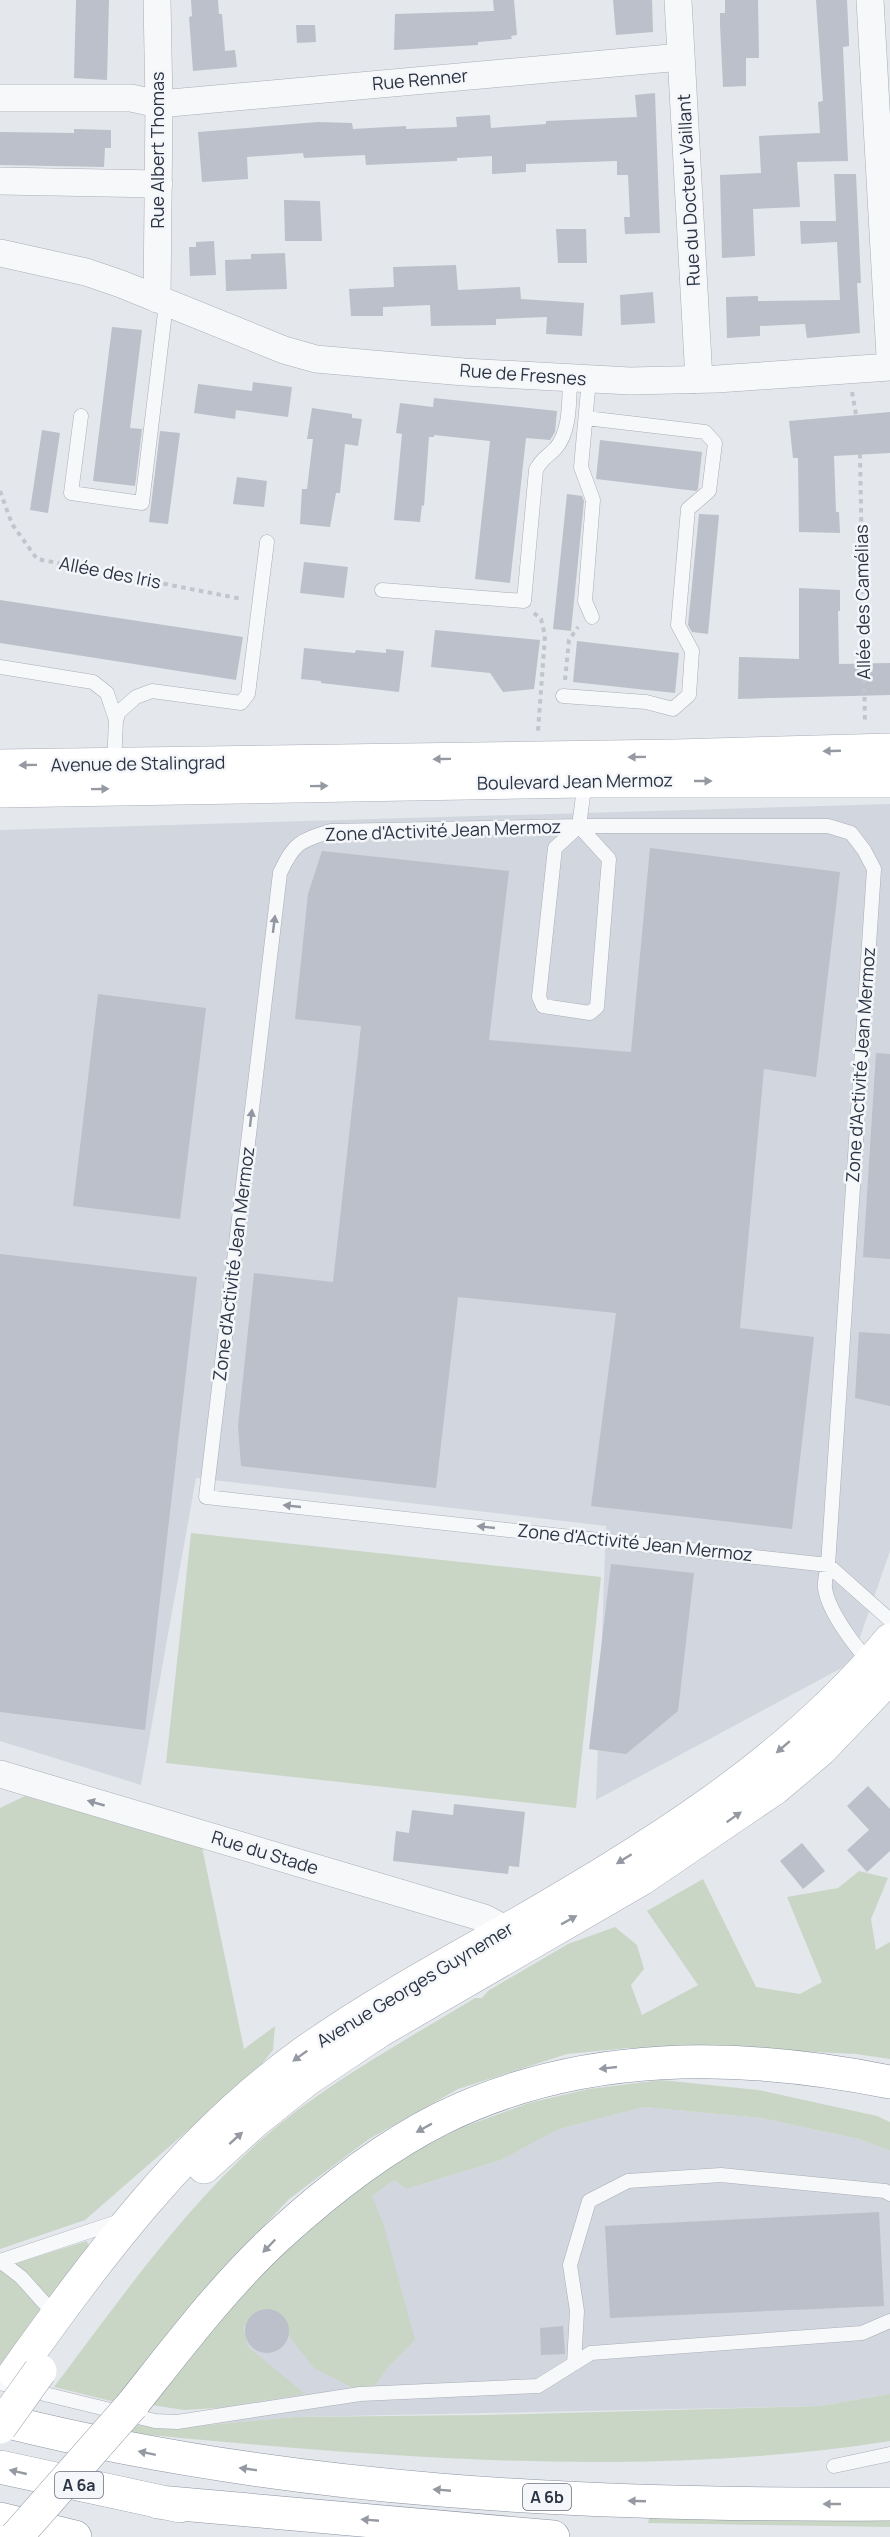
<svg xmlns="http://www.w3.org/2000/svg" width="890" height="2537" font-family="Manrope,sans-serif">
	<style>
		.built { fill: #d2d6de }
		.green { fill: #c9d6c5 }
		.building { fill: #bbc0ca }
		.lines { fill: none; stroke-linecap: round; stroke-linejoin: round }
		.lane-casing { stroke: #a9aeb7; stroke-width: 15 }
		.street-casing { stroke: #a9aeb7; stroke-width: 28 }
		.secondary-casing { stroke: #a9aeb7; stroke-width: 34 }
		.highway-casing { stroke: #8b94a3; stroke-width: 34 }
		.path { stroke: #c2c5cb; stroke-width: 4; stroke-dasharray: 4.5 4.5; stroke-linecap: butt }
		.lane { stroke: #f7f8fa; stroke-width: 14 }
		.street { stroke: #f7f8fa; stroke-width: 27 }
		.secondary { stroke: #fff; stroke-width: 33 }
		.highway { stroke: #fff; stroke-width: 33 }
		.secondary-bridge-casing { stroke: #a9aeb7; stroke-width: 34; stroke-linecap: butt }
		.highway-bridge-casing { stroke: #8b94a3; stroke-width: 34; stroke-linecap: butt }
		.secondary-bridge { stroke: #fff; stroke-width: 33 }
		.highway-bridge { stroke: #fff; stroke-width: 33 }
		.oneway { fill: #959aa2 }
		.oneway2 { fill: #9196a0 }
		.labels { text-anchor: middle; stroke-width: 5; stroke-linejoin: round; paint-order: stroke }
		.shield { fill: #f4f6f9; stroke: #676e7b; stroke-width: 1.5 }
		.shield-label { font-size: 16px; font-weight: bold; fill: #2b3445 }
		.street-label { font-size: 18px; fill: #2b3445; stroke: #f4f6f9 }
	</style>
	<rect width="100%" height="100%" fill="#e4e7ec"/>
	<!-- built -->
	<path class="built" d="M890,804V1551L851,1663L596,1800L606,1526L196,1478L141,1785L0,1741V830Z
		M644,2107L761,2118L859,2139L890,2151V2394L820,2406L295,2417L217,2424L212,2347L307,2243L394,2180L406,2189L501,2160L559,2129Z"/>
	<!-- green -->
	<path class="green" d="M191,1533L601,1577L576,1808L166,1763Z
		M25,1796L202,1847L244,2049L275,2026L273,2050L256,2071L85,2220L0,2249V1808Z
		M859,1871L888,1878L871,1919L876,1950L890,1942V2059L856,2054L740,2048H628L567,2054L458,2089L369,2139L289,2199L218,2275L115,2402L54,2387C119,2301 181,2211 262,2139C326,2083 403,2042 475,1998H482L488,1991L568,1944L615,1927L637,1945L644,1969L631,1985L642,2015L698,1985L647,1911L703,1879L756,1987L800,1994L822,1982L787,1897L838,1888Z
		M661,2080L758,2090L877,2116L890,2122V2151L859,2139L761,2118L644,2107L559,2129L501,2160L406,2189L394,2180L372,2196L384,2226L415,2340L388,2367L373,2388H353L314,2368L273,2316L258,2314L243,2327L248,2347L305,2394L216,2408L184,2410L151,2405L207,2334L269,2262L389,2163L463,2127L529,2103L589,2089Z
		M87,2241L90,2250L0,2366V2268Z
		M890,2394V2441C641,2480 379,2457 129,2433L137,2425L174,2428L295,2417L485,2415L820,2406Z
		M650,2516L890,2520V2527L648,2523Z"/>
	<!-- building -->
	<path class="building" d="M76,0H109L107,80L74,78Z
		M191,0H218L219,14H222L225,51L235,50L237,67L193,71L189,17L192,16Z
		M493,0H514L517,35L511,36L512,39L478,42V45L394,50L395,14L494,11Z
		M613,0H652L653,32L616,35Z
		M725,0H758L759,58H746V86L723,87L720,25V13H725Z
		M816,0H847L849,42V46L843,47L848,161L797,162L800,207L753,209L755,256L722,258L720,175L761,173L759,136L820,133L818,102L823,101Z
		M296,25H315L316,42L297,43Z
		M655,93L660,233L625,234L624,217H630L628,175H617V161L526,164V172L492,174V156L457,158V161L366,165L365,155L304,158L303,153L247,157L248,179L202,182L198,132L318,122L352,123L353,129L406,126V129L457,127L456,117L490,115L491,128L546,124V121L637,117L635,95Z
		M74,129L111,130V148H105L104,167L0,165V132L74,133Z
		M834,174H856L861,283H857L860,333L807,338L805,324L760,326V336L727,338L726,297L758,296V301L840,300L837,242L801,244L800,221H836Z
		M284,200L320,201L322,241H285Z
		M556,229H586L587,263H558Z
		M214,241L216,275L190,276L189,247H196V242Z
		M285,253L287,289L226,291L225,260L251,259V254Z
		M456,265L458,290L520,287L521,299L584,303L582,336L546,334L547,317L496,319V325L431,326L430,305L383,307V316H351L349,289L394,287L393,267Z
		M653,292L655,323L621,325L620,295Z
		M112,327L142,330L130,428L142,429L135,486L93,481Z
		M253,382L292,387L288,417L236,410L235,419L194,413L198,384L252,391Z
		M434,398L557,411L555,432L550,440L526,438L510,583L475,579L490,441L434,435V437H429L424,506L422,505L420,522L394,520L402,434L396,433L400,403L433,407Z
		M312,408L352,414V418L362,419L358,446L345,444L340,493H336L330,527L300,524L302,489H307L313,439H307Z
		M890,412V453L834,456L836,512H839L840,533L799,532L798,458H793L789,421Z
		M42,430L60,433L48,513L30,510Z
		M160,431L180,433L168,524L149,522Z
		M600,440L702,452L698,489L696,491L596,479Z
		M237,477L267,481L264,507L233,504Z
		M567,494L582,496L584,501L571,631L553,629Z
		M699,514L719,515L708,634L692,632L688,625Z
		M304,562L348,567L344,598L300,593Z
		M799,588L840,590V611H838L839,664L890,663V695L738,699L739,657L799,659Z
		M0,600L243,637L236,680L0,643Z
		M435,630L540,640L534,689L503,692L490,673L431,667Z
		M577,641L679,653L675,693L573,682Z
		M304,648L355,653L356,650L386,653V649L404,651L399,692L321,683V681L301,679Z
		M650,848L840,872L816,1077L764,1069L740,1328L814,1337L792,1529L591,1506L616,1313L458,1297L436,1488L241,1466L238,1426L254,1273L333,1282L361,1026L295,1019L308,894L322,851L509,871L489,1040L631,1052Z
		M98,994L206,1008L180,1219L73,1206Z
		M876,1053L890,1054V1259L863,1257Z
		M0,1254L197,1277L145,1730L0,1712Z
		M859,1332L890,1334V1406L855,1398Z
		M611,1564L694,1573L678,1711L626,1754L589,1749Z
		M868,1786L890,1809V1851L867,1872L847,1850L869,1830L847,1806Z
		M454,1804L525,1812L519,1867L509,1866L508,1874L393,1861L396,1831L409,1833L412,1810L453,1815Z
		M802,1843L825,1871L803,1889L780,1861Z
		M879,2212L884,2306L610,2318L605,2226Z
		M245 2331a22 22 0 1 1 44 0a22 22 0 1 1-44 0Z
		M563,2326L565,2354L541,2355L540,2328Z"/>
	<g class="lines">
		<defs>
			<path id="lane" d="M589,379L581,467L593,500L585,601L592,617
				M81,416L71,493L142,503L166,304
				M382,590L524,601L536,470C541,459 547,457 555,449C571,432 569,399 570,378
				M0,667L93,682L107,693L116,720
				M563,696L646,702L673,709L689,695L692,651L678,625L688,509L709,491L715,443L705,432L586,418
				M114,765L116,720L119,712L136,697L152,691L241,703L248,694L267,542
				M579,826L609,859L597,1007L590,1013L543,1006L539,997L555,848L579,826L585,781
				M871,1663C855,1647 828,1611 825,1588C824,1581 827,1572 828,1565L874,869L864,850L851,833L828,826H579L331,831C299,841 294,843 280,873L206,1497L828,1565L890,1620
				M0,2261L120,2221
				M0,2261L21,2277L56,2316
				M574,2364L577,2311L570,2265L589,2201L628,2181L721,2175L885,2191L890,2194
				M0,2383L155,2421L177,2422L360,2394L538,2386L591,2353L862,2333L890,2321
				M834,2466L890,2454"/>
			<path id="street" d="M157,0L159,104L157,299
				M678,0L699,380
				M870,0L890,356
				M0,98H131L159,104L681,57
				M0,181L159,184
				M0,253L86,272L121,284L284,350L316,359L464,372L630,381L717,379L890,367
				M0,1774L484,1918L507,1930L516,1945"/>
			<path id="secondary" d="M0,766L676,756L890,750
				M0,791L585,781H890
				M204,2167L256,2120L306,2080L379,2031L641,1879L775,1788L820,1750L890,1677
				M15,2373C98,2257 184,2140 301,2055C367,2008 438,1969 509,1929C647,1849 787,1765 890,1640"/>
			<path id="highway" d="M132,2405C178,2347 223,2287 277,2237C326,2192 382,2148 442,2118C583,2049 739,2052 890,2082
				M0,2420C291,2493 591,2506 890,2504
				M0,2467L180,2506
				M158,2502L553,2537
				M0,2519L75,2537"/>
		</defs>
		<!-- lane casing -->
		<use href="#lane" class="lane-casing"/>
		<!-- street casing -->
		<use href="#street" class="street-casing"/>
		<!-- secondary casing -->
		<use href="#secondary" class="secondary-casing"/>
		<!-- highway casing -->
		<use href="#highway" class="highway-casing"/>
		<!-- path -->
		<path class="path" d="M852,392L857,420
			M860,454L865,724
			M0,491L12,524L37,559L242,599
			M534,613L541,619L545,636L538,731
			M565,680L569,640L578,627"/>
		<!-- lane -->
		<use href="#lane" class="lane"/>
		<!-- street -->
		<use href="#street" class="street"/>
		<!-- secondary -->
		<use href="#secondary" class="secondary"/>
		<!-- highway -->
		<use href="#highway" class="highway"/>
		<defs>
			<path id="secondary-bridge" d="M0,2427L40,2371"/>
			<path id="highway-bridge" d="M16,2537L132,2405"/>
		</defs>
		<!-- secondary-bridge casing -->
		<use href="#secondary-bridge" class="secondary-bridge-casing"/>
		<!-- highway-bridge casing -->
		<use href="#highway-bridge" class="highway-bridge-casing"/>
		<!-- secondary-bridge -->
		<use href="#secondary-bridge" class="secondary-bridge"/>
		<!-- highway-bridge -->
		<use href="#highway-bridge" class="highway-bridge"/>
	</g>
	<!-- one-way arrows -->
	<defs><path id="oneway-solid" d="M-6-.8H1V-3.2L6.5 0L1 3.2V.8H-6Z" transform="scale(1.5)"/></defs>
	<g class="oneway">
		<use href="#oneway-solid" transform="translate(832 751) rotate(178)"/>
		<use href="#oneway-solid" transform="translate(637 757) rotate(179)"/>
		<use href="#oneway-solid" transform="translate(442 759) rotate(179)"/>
		<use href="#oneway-solid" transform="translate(28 765) rotate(179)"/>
		<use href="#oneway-solid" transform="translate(703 781)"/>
		<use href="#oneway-solid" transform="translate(319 786) rotate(-1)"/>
		<use href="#oneway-solid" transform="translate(100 789) rotate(-1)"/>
		<use href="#oneway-solid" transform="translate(783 1747) rotate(139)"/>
		<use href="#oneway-solid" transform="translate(734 1817) rotate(-35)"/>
		<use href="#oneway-solid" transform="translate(624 1859) rotate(148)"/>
		<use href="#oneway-solid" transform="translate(569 1920) rotate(-29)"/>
		<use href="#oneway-solid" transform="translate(300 2056) rotate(144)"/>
		<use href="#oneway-solid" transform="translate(608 2068) rotate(174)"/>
		<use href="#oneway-solid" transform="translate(424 2128) rotate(151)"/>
		<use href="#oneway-solid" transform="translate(236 2138) rotate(-42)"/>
		<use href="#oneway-solid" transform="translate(269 2246) rotate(134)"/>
		<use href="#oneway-solid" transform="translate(147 2453) rotate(-168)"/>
		<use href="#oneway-solid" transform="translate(248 2469) rotate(-172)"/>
		<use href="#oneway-solid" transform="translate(18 2472) rotate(-167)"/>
		<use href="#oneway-solid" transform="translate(442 2490) rotate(-175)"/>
		<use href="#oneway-solid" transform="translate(637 2501) rotate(-178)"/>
		<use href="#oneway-solid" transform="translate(832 2504) rotate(180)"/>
		<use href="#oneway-solid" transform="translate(370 2520) rotate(-175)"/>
	</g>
	<g class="oneway2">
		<use href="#oneway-solid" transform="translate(274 924) rotate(-83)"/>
		<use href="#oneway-solid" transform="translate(251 1118) rotate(-83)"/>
		<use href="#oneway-solid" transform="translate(292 1506) rotate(-174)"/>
		<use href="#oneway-solid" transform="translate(486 1527) rotate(-174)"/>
		<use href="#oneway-solid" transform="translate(96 1803) rotate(-164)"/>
	</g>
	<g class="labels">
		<!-- shield labels -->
		<g class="shield">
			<rect x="55" y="2472" width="48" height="26" rx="4.5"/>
			<rect x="523" y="2484" width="48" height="26" rx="4.5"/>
		</g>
		<g class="shield-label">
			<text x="79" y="2491">A 6a</text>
			<text x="547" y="2503">A 6b</text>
		</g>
		<!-- street labels -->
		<g class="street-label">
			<text transform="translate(420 80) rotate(-5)" y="6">Rue Renner</text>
			<text transform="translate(158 150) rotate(-90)" y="6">Rue Albert Thomas</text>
			<text transform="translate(689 190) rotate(-93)" y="6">Rue du Docteur Vaillant</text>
			<text transform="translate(523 375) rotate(4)" y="6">Rue de Fresnes</text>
			<text transform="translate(110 573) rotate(11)" y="6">Allée des Iris</text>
			<text transform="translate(863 602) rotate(-91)" y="6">Allée des Camélias</text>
			<text transform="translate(138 764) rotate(-1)" y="6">Avenue de Stalingrad</text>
			<text transform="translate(575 782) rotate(-1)" y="6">Boulevard Jean Mermoz</text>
			<text transform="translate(443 831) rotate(-2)" y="6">Zone d'Activité Jean Mermoz</text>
			<text transform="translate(861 1065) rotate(-86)" y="6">Zone d'Activité Jean Mermoz</text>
			<text transform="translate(234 1264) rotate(-83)" y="6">Zone d'Activité Jean Mermoz</text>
			<text transform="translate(635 1543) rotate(6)" y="6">Zone d'Activité Jean Mermoz</text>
			<text transform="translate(265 1853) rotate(17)" y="6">Rue du Stade</text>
			<text transform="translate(415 1985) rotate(-31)" y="6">Avenue Georges Guynemer</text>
		</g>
	</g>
</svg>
